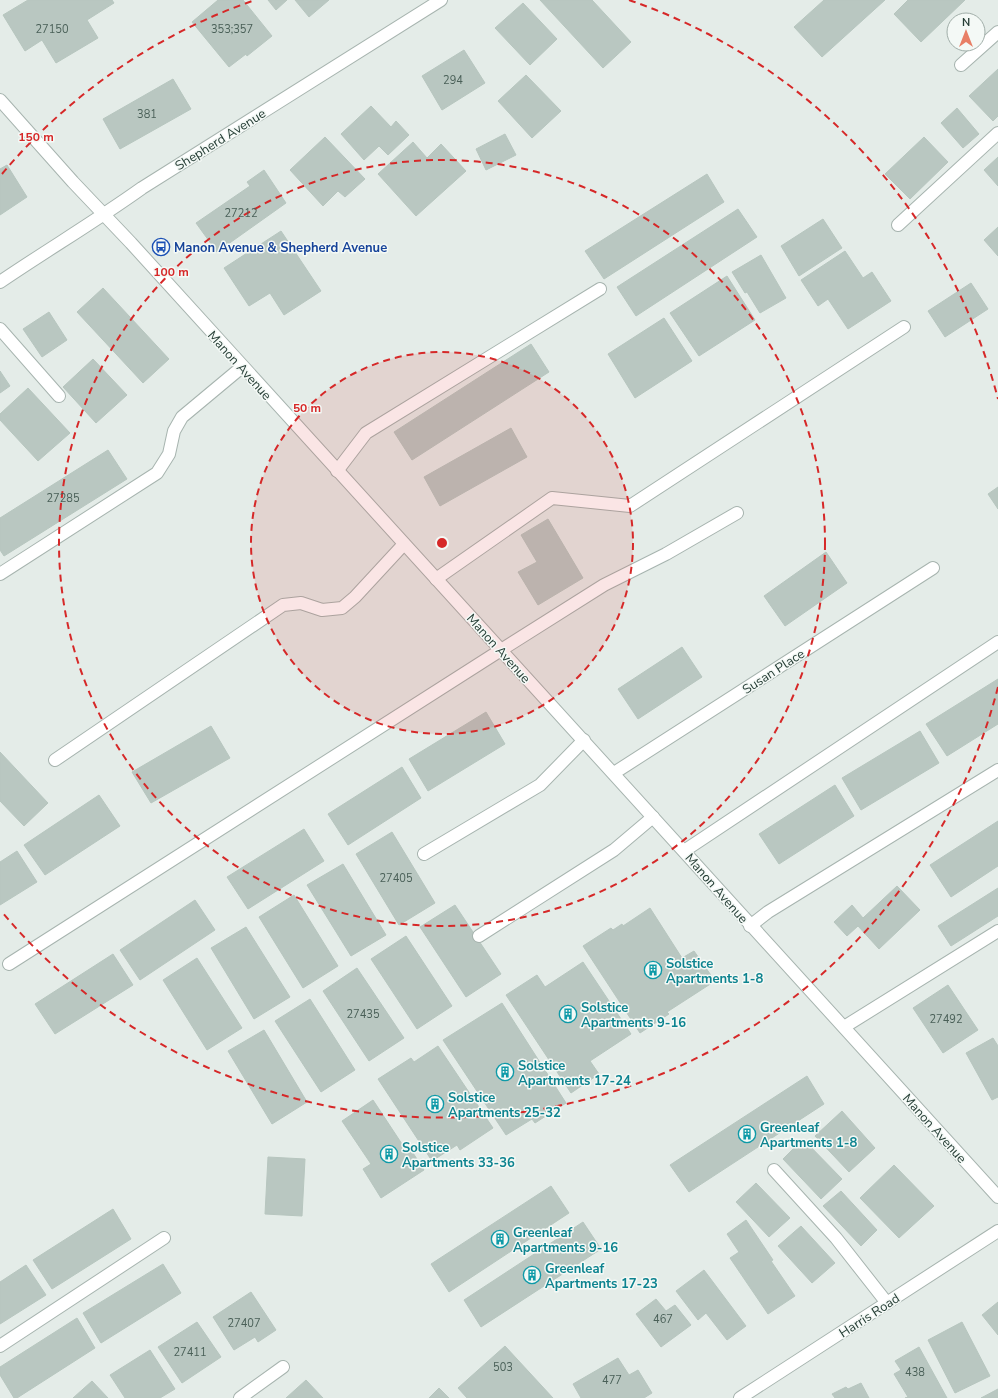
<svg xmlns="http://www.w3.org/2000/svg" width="998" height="1398" font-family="'Nunito Sans',sans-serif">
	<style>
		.building { fill: #b9c7c1; stroke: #b7c6bf }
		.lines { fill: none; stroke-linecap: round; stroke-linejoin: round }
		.service-casing { stroke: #a7b4af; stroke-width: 14 }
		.minor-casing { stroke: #a7b4af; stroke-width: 14 }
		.service { stroke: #fff; stroke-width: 12 }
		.minor { stroke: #fff; stroke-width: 12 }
		.ring { fill: none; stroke: #d62828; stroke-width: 2; stroke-dasharray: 7 5 }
		.labels { text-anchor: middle; stroke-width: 3; stroke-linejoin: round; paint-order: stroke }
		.number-label { font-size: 11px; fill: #4a6058 }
		.street-label { font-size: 13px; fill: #253d35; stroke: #f4f9f6 }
		.transit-label { font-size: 13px; font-weight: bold; fill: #164399; stroke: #f4f9f6; text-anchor: start }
		.culture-label { font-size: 13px; font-weight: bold; fill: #0d838f; stroke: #f4f9f6; text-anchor: start }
		.centre { fill: #d62828; stroke: #f4f9f6; stroke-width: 2 }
		.ring-label { font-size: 12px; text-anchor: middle; font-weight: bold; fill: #d62828; stroke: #f4f9f6; stroke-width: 3; stroke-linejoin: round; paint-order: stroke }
	</style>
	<rect width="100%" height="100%" fill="#e4ece8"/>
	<!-- building -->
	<path class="building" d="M28,0H112L114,3L87,20L98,38L56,63L42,40L25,51L3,15Z
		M218,0H243L272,36L247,56L246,54L229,67L192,22Z
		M268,0H287L276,10Z
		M295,0H329L309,17Z
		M540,0H592L631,42L603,68Z
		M824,0H885L822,57L794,27Z
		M908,0H965L921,42L894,14Z
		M523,3L557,39L530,65L495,28Z
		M464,50L485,83L442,110L422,76Z
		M998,69V116L993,121L969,96Z
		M526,75L561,111L532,138L498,101Z
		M173,79L191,109L120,149L103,119Z
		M371,106L391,127L396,121L409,135L388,155L379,146L364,160L341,134Z
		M957,108L979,134L963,148L941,123Z
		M505,134L516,155L486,170L476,149Z
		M325,137L365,179L345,197L338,191L323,206L290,170Z
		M924,137L948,162L910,199L885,174Z
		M413,142L427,158L441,144L466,171L416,216L378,174Z
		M998,157V186L984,170Z
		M7,165L27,197L0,215V169Z
		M264,170L286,203L217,252L196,223L250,186L247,182Z
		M707,174L724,202L604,279L585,251Z
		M738,209L757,237L636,316L617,287Z
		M823,219L842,248L799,276L781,246Z
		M998,227V256L984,240Z
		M281,231L321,291L284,315L270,293L249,306L224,268Z
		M845,251L863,278L872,272L891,301L848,329L828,299L818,306L801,280Z
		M761,255L786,298L760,313L747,292L745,293L732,272Z
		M727,276L755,320L699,356L670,313Z
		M971,283L988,309L945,337L928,311Z
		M103,288L169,359L143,383L77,312Z
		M49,312L67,340L42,357L23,329Z
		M664,318L692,361L635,398L608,354Z
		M531,344L549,372L412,460L394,432Z
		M93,359L127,395L96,423L63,387Z
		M0,371L10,386L0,393Z
		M28,388L70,433L38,461L0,420V414Z
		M511,428L527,457L440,506L424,477Z
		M108,450L127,479L4,556L0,550V518Z
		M998,487V509L988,494Z
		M548,519L583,578L538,605L518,572L537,562L521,535Z
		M826,552L847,583L785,626L764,596Z
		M682,647L702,677L638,719L618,689Z
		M998,679V724L947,756L926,724Z
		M486,712L505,744L428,791L409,759Z
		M211,726L230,758L151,803L132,772Z
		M920,731L939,763L861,810L842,778Z
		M0,752L48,803L24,826L0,801Z
		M402,767L421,798L348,845L328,814Z
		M835,785L854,816L779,864L759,834Z
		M99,795L120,826L45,875L24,845Z
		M998,821V866L951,897L930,865Z
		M304,829L324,861L248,909L227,877Z
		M392,832L435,903L399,925L356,854Z
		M17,851L37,882L0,905V862Z
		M343,864L386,935L351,956L307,885Z
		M897,886L920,910L879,949L858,926L847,936L834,922L852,905L863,918Z
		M998,888V916L951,946L938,926Z
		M294,895L338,966L303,988L259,917Z
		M195,900L215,930L140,980L120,950Z
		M455,905L501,974L466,997L420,927Z
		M650,908L682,958L694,951L715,981L667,1012L669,1014L640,1033L583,946L611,928L613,930L622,924L623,926Z
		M246,927L290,997L254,1019L211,948Z
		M406,936L452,1006L417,1029L371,959Z
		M113,954L133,985L55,1034L35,1004Z
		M197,958L242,1028L207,1050L163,980Z
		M583,962L631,1034L590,1061L599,1074L571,1093L506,995L537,975L545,987Z
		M357,968L404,1038L369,1061L323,991Z
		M948,985L978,1030L943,1053L913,1008Z
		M310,999L355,1070L321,1092L275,1021Z
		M502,1003L566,1103L535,1123L532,1119L506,1135L443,1040Z
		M264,1030L307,1102L272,1124L228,1051Z
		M993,1038L998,1046V1097L992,1100L966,1053Z
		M438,1046L493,1128L460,1150L457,1145L432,1161L378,1079L411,1058L414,1062Z
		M807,1076L824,1104L689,1192L670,1165Z
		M373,1100L402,1144L406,1142L424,1170L381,1198L363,1169L371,1164L342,1121Z
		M842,1111L875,1148L849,1172L815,1136Z
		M803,1139L842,1179L821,1199L783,1159Z
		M268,1157L305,1159L302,1216L265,1214Z
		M894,1165L934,1206L899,1238L860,1198Z
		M756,1183L790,1218L769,1237L736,1202Z
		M551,1186L569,1213L449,1292L431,1264Z
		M841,1191L877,1230L861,1246L823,1206Z
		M113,1209L131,1239L52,1289L33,1260Z
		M746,1220L773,1260L771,1261L795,1296L768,1314L730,1258L739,1252L727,1234Z
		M583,1222L601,1249L481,1327L464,1300Z
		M801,1226L835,1263L812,1283L778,1246Z
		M163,1264L181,1293L101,1343L83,1313Z
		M26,1265L46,1295L0,1324V1282Z
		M704,1270L746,1326L727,1340L706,1313L698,1320L676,1291Z
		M251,1292L276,1330L258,1342L255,1337L234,1350L213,1317Z
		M656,1299L666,1311L675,1305L691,1325L661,1347L636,1314Z
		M998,1302V1335L982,1315Z
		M77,1318L95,1348L17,1398H14L0,1375V1367Z
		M197,1322L221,1357L182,1383L158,1347Z
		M962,1322L990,1376L955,1393L928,1340Z
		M505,1346L553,1398H467L458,1388Z
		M919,1347L947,1398H905L908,1397L894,1374L901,1370L895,1361Z
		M150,1350L175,1389L160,1398H125L110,1375Z
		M618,1358L629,1375L638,1370L652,1393L644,1398H581L573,1384Z
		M306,1380L323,1398H286Z
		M92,1381L108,1398H73Z
		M861,1383L869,1398H835L832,1394L846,1387L848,1389Z
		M439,1388L449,1398H429Z
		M998,1389V1398H981Z"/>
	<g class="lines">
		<defs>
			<path id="service" d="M961,65L998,32
				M898,225L998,133
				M0,329L59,396
				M337,471L366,433L600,289
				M0,574L157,473L169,454L174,431L182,417L242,367
				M436,579L552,498L630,506L904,327
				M501,650L604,585L666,554L737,513
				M55,760L283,605L301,603L322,610L342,608L355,597L404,544
				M614,773L933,568
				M684,851L998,642
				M424,854L540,785L584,740
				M750,926L768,912L998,770
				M479,936L614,850L653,817
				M844,1027L998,931
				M774,1170L836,1238L887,1303
				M0,1346L164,1238
				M240,1398L283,1367"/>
			<path id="minor" d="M0,100L73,182L131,243L998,1197
				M0,282C47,250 96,221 142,188L441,0
				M9,964L501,650
				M740,1398L998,1231"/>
		</defs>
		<!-- service casing -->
		<use href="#service" class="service-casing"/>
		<!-- minor casing -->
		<use href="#minor" class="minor-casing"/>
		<!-- service -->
		<use href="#service" class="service"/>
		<!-- minor -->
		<use href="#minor" class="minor"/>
	</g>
	<!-- distance rings -->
	<circle cx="442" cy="543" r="191" fill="#d62828" fill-opacity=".12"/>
	<g class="ring">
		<circle cx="442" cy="543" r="191"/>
		<circle cx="442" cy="543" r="383"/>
		<path d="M998 687A574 574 0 0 1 2 912M2 174A574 574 0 0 1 255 0M629 0A574 574 0 0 1 998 399"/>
	</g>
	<!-- icons -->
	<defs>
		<symbol id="bus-ring" viewBox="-11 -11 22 22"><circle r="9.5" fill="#f4f9f6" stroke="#1a4fb4" stroke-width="1.5"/><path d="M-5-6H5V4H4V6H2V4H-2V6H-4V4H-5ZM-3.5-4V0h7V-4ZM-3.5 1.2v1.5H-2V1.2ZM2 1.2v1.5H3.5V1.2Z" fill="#1a4fb4"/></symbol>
		<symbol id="building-ring" viewBox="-11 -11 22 22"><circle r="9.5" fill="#f4f9f6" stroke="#0f9aa8" stroke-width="1.5"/><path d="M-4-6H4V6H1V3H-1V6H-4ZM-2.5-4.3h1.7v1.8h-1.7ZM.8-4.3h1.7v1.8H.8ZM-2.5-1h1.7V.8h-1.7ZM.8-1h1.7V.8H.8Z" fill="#0f9aa8"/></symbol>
	</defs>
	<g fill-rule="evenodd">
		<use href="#bus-ring" x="151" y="237" width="20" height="20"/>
		<use href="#building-ring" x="643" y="960" width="20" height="20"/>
		<use href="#building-ring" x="558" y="1004" width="20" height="20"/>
		<use href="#building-ring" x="495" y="1062" width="20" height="20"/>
		<use href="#building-ring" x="425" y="1094" width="20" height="20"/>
		<use href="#building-ring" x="737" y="1124" width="20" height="20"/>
		<use href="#building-ring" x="379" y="1144" width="20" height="20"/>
		<use href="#building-ring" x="490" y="1229" width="20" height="20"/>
		<use href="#building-ring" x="522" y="1265" width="20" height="20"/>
	</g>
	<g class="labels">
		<!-- number labels -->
		<g class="number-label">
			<text x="52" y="33">27150</text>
			<text x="232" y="33">353;357</text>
			<text x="453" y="84">294</text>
			<text x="147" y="118">381</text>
			<text x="241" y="217">27212</text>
			<text x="63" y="502">27285</text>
			<text x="396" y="882">27405</text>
			<text x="363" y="1018">27435</text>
			<text x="946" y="1023">27492</text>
			<text x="663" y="1323">467</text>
			<text x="244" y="1327">27407</text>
			<text x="190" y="1356">27411</text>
			<text x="503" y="1371">503</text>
			<text x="915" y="1376">438</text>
			<text x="612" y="1384">477</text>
		</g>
		<!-- street labels -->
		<g class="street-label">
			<text transform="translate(220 139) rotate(-32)" y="5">Shepherd Avenue</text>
			<text transform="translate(240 365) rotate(48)" y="5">Manon Avenue</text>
			<text transform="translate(499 648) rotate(48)" y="5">Manon Avenue</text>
			<text transform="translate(773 671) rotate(-33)" y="5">Susan Place</text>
			<text transform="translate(717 888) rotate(49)" y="5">Manon Avenue</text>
			<text transform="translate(935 1128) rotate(48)" y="5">Manon Avenue</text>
			<text transform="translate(869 1315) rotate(-33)" y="5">Harris Road</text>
		</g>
		<!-- transit labels -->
		<g class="transit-label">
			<text x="174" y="252">Manon Avenue &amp; Shepherd Avenue</text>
		</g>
		<!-- culture labels -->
		<g class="culture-label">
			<text x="666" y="968">Solstice<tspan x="666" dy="15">Apartments 1-8</tspan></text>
			<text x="581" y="1012">Solstice<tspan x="581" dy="15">Apartments 9-16</tspan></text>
			<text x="518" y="1070">Solstice<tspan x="518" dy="15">Apartments 17-24</tspan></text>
			<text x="448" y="1102">Solstice<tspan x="448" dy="15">Apartments 25-32</tspan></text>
			<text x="760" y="1132">Greenleaf<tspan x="760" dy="15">Apartments 1-8</tspan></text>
			<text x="402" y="1152">Solstice<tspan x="402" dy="15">Apartments 33-36</tspan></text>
			<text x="513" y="1237">Greenleaf<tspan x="513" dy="15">Apartments 9-16</tspan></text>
			<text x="545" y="1273">Greenleaf<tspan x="545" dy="15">Apartments 17-23</tspan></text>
		</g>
	</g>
	<circle cx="442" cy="543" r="6" class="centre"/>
	<g class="ring-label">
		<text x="36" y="141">150 m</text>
		<text x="171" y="276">100 m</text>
		<text x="307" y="412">50 m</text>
	</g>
	<!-- north arrow -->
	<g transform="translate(966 32)"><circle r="19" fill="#f4f9f6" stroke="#a1aea9"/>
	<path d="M0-3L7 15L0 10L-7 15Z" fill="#e87f66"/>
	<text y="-6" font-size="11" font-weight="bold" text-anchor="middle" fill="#253d35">N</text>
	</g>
</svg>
